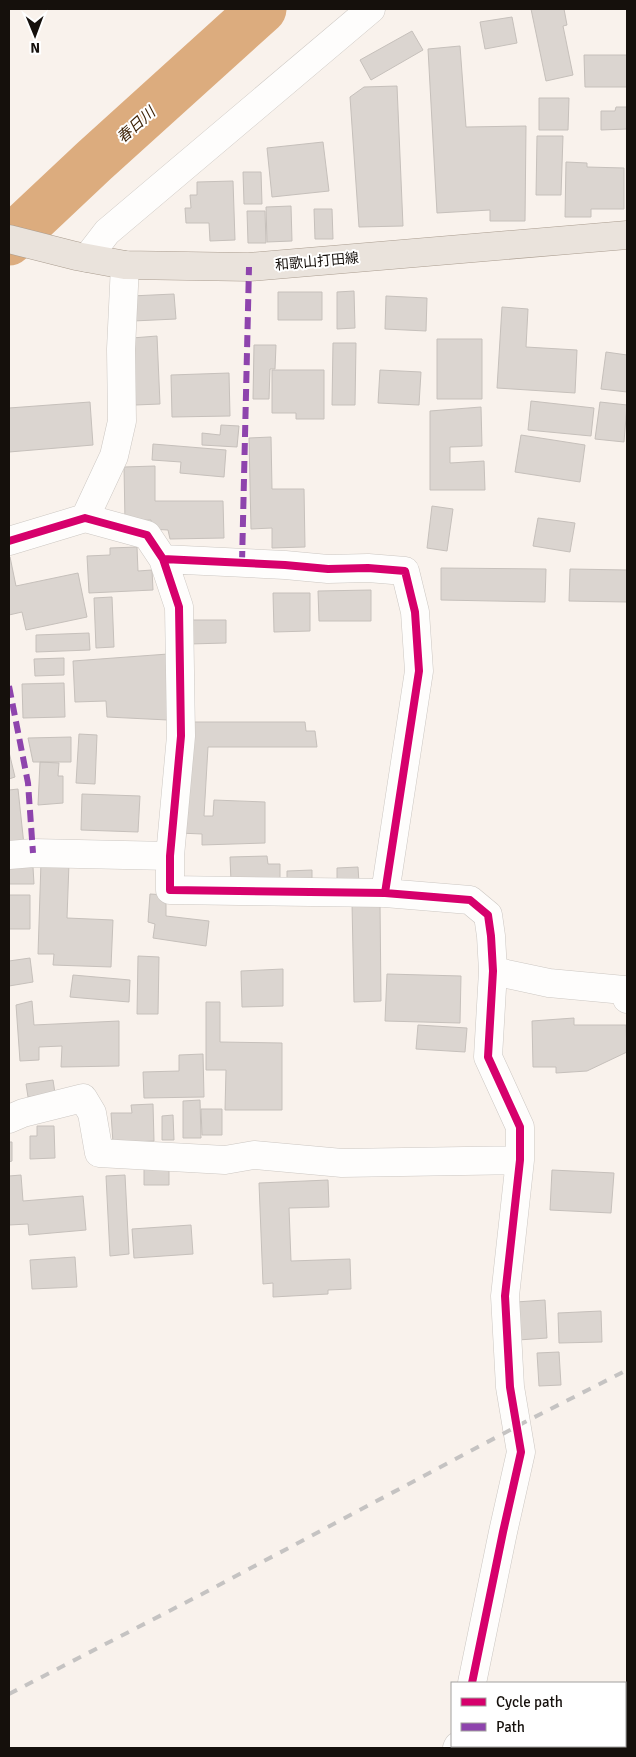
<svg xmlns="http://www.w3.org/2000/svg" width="636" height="1757" font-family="Signika,'Noto Sans JP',sans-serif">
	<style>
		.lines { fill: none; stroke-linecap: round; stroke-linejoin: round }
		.river { stroke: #dcac7e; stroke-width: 49 }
		.building { fill: #dbd5d0; stroke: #c6c0bb }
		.minor-casing { stroke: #ccc7c2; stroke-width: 29 }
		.major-casing { stroke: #aa9d90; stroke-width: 29 }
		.minor { stroke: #fefdfc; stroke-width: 28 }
		.major { stroke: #eae3dc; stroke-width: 28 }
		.rail { stroke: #c5c3c2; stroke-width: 4; stroke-dasharray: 9 9; stroke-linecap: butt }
		.quiet { stroke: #8e44ad; stroke-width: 6; stroke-dasharray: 12 6; stroke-linecap: butt }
		.cycleway-casing { stroke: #fff; stroke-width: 11 }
		.cycleway { stroke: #d6006c; stroke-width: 8 }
		.labels { text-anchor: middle; stroke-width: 4; stroke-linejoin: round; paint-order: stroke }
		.street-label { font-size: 14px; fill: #15100c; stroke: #fff }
		.water-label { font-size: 15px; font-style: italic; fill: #3d2206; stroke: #fff }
	</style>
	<rect width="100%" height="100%" fill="#f9f2ec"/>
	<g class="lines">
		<!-- river -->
		<path class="river" d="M9,241L94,161L262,9"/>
	</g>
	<!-- building -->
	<path class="building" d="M531,9H564L567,25L563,26L573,75L546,81Z
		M512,17L517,43L485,49L480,22Z
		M412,31L423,50L371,80L360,60Z
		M460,46L466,127L526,126L525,221H490V210L437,213L428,49Z
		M584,55H627V87H585Z
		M397,86L403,226L359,227L350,97L364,87Z
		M539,98H569L568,130H539Z
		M616,107H627V129L601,130V111H615Z
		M537,136H563L561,195H536Z
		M323,142L329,191L272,197L267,148Z
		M566,162L587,163V167L624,168V209H591V217H565Z
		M243,172H261L262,204H244Z
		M233,181L235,240L210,241L209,223H186L185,208H191L190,195H197V182Z
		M291,206L292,241L267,242L266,207Z
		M314,209H332L333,239H315Z
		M247,211H265L266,243H248Z
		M354,291L355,328L337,329V292Z
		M278,292H322V320H278Z
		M174,294L176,319L133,321L131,296Z
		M386,296L427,298L426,331L385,329Z
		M502,307L528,309L526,347L577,350L575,393L497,388Z
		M157,336L160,404L135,405L132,338Z
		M437,339H482V399H437Z
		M333,343H356L355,405H332Z
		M254,345H276L275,369H270L269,399H253Z
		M606,352L627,355V392L601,389Z
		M272,370H324V419H296V413H272Z
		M380,370L421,372L419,405L378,403Z
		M229,373L230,416L172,417L171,375Z
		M531,401L594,408L591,436L528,430Z
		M90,402L93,445L9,452V408Z
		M600,402L627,405L624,442L595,439Z
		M481,407L482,446L450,447V463L484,461L485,490H430V411Z
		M221,425L239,426L237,447L202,445V433L220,435Z
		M521,435L585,445L580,482L515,472Z
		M271,437L272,489H304L305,547L272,548V528L251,529L249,438Z
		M153,444L226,450L224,477L180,473L181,462L152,460Z
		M155,466V501H223L224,538L170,539L168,530L151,529V520L125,521L124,467Z
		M432,506L453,509L447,551L427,548Z
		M538,518L575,523L570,552L533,546Z
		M137,547L138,571L152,570L153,590L89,593L87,556L110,555V548Z
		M10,557L16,586L78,573L87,617L26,630L22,612L9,615V558Z
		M441,568L546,569L545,602L441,600Z
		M570,569L627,570V602L569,601Z
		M371,590V621H319L318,591Z
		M273,593H310V631L274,632Z
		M112,597L114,647L96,648L94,598Z
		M189,620H226V643L189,644Z
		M89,633L90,650L36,652V635Z
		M168,654V720L107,717L106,701L75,702L73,661Z
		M64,658V675L35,676L34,659Z
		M64,683L65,717L23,718L22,684Z
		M187,722H305L306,731H315L317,747H208L204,816H213L214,800L265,802V843L202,845V834L179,833Z
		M79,734L97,735L95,784L76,783Z
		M71,737V762H33L28,738Z
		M9,752L15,777L9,779Z
		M40,762L59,763L58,776H63V803L38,805Z
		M18,789L24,845L9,846V790Z
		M82,794L140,796L138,832L81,830Z
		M267,856L268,864H280V880L231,882L230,857Z
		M41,862L69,863L67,918L113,920L111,967L53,965L54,954H38Z
		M9,867H33L34,884H9Z
		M358,867L359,883H337V868Z
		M312,870V882H287V871Z
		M150,894L166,895V916L209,921L206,946L153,938L155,924L148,922Z
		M9,895H30V929H9Z
		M352,903H380L381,1001L354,1002Z
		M138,956L159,957L158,1014H137Z
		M30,958L33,982L9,986V961Z
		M283,969V1006L242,1007L241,971Z
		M387,974L461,976L460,1023L385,1021Z
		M73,975L130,980L129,1002L70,997Z
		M32,1001L34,1025L119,1021V1066L61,1067L62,1046L39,1047V1060L20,1061L16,1005Z
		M206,1002H220V1042L282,1043V1110H225L226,1070H206Z
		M574,1018V1025H626L627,1052L587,1071L556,1073V1067H533L532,1021Z
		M418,1025L467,1028L465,1052L416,1049Z
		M203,1054L204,1097L144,1098L143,1072L179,1071V1055Z
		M53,1080L55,1093L28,1097L26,1084Z
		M200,1100L201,1138H183V1101Z
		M153,1104L154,1141L113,1143L111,1113H132L131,1105Z
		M201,1109H222V1135H202Z
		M173,1115L174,1140H162V1116Z
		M37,1126H54L55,1158L30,1159V1136H37Z
		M9,1142H12V1161L9,1162Z
		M144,1166H169V1185H144Z
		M552,1170L614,1173L611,1213L550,1210Z
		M21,1175L23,1201L83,1196L86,1230L29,1235L28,1224L9,1225V1176Z
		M125,1175L129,1254L110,1256L106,1176Z
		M328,1180L329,1207L289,1208L291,1261L350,1259L351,1289L328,1290V1294L273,1297V1283L263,1284L259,1183Z
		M191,1225L193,1254L134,1258L132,1229Z
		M75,1257L77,1287L32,1289L30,1260Z
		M545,1300L547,1338L518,1340L516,1302Z
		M601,1311L602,1342L559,1343L558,1313Z
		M559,1352L561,1385L539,1386L537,1353Z"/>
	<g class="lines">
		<defs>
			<path id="minor" d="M87,258L107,232L371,9
				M85,518L114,456L122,421L121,349L125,265
				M9,541L85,518L147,535L163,559L179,607L181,736L170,856V890L385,893L470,900L488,915L491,936L493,971L488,1057L520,1127V1160L505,1296L510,1387L521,1452L503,1532L472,1683
				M163,559L285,565L328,569L368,568L405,571L415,612L419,671L385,893
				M9,855L33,853L170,856
				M493,971L549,983L624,990L627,999
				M9,1119L23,1113L83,1098L92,1113L99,1153L225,1160L254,1155L342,1163L520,1160
				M457,1748L458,1746"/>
			<path id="major" d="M9,239L76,256L125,265L249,267L627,235"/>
		</defs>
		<!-- minor casing -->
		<use href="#minor" class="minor-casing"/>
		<!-- major casing -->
		<use href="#major" class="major-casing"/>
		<!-- minor -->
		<use href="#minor" class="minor"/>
		<!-- major -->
		<use href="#major" class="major"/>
		<!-- rail -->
		<path class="rail" d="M9,1694L204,1593L525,1422L627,1370"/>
		<!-- quiet -->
		<path class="quiet" d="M242,563L249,267
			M9,686L28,783L33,853"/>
		<defs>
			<path id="cycleway" d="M9,541L85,518L147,535L163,559L179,607L181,736L170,856V890L385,893L470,900L488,915L491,936L493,971L488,1057L520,1127V1160L505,1296L510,1387L521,1452L503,1532L472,1683
				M163,559L285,565L328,569L368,568L405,571L415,612L419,671L385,893"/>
		</defs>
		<!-- cycleway casing -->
		<use href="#cycleway" class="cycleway-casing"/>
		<!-- cycleway -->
		<use href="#cycleway" class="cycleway"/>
	</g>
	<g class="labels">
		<!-- street labels -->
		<g class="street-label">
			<text transform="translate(317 261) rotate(-5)" y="5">和歌山打田線</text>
		</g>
		<!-- water labels -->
		<g class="water-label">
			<text transform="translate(136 125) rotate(-42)" y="5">春日川</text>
		</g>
	</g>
	<!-- border -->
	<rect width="636" height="1757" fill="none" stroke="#15100c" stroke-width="20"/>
	<!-- legend -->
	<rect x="451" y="1682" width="175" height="65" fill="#ffffff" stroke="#a19f9e"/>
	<rect x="461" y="1698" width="25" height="8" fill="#d6006c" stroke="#a19f9e"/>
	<text x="496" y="1707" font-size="15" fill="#15100c">Cycle path</text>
	<rect x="461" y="1723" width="25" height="8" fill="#8e44ad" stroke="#a19f9e"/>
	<text x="496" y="1732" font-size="15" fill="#15100c">Path</text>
	<!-- north arrow -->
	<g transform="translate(35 35) rotate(179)" stroke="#ffffff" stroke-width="4" paint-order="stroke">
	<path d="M0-4L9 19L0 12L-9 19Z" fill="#15100c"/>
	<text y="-8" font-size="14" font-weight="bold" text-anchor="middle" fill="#15100c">N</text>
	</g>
</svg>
